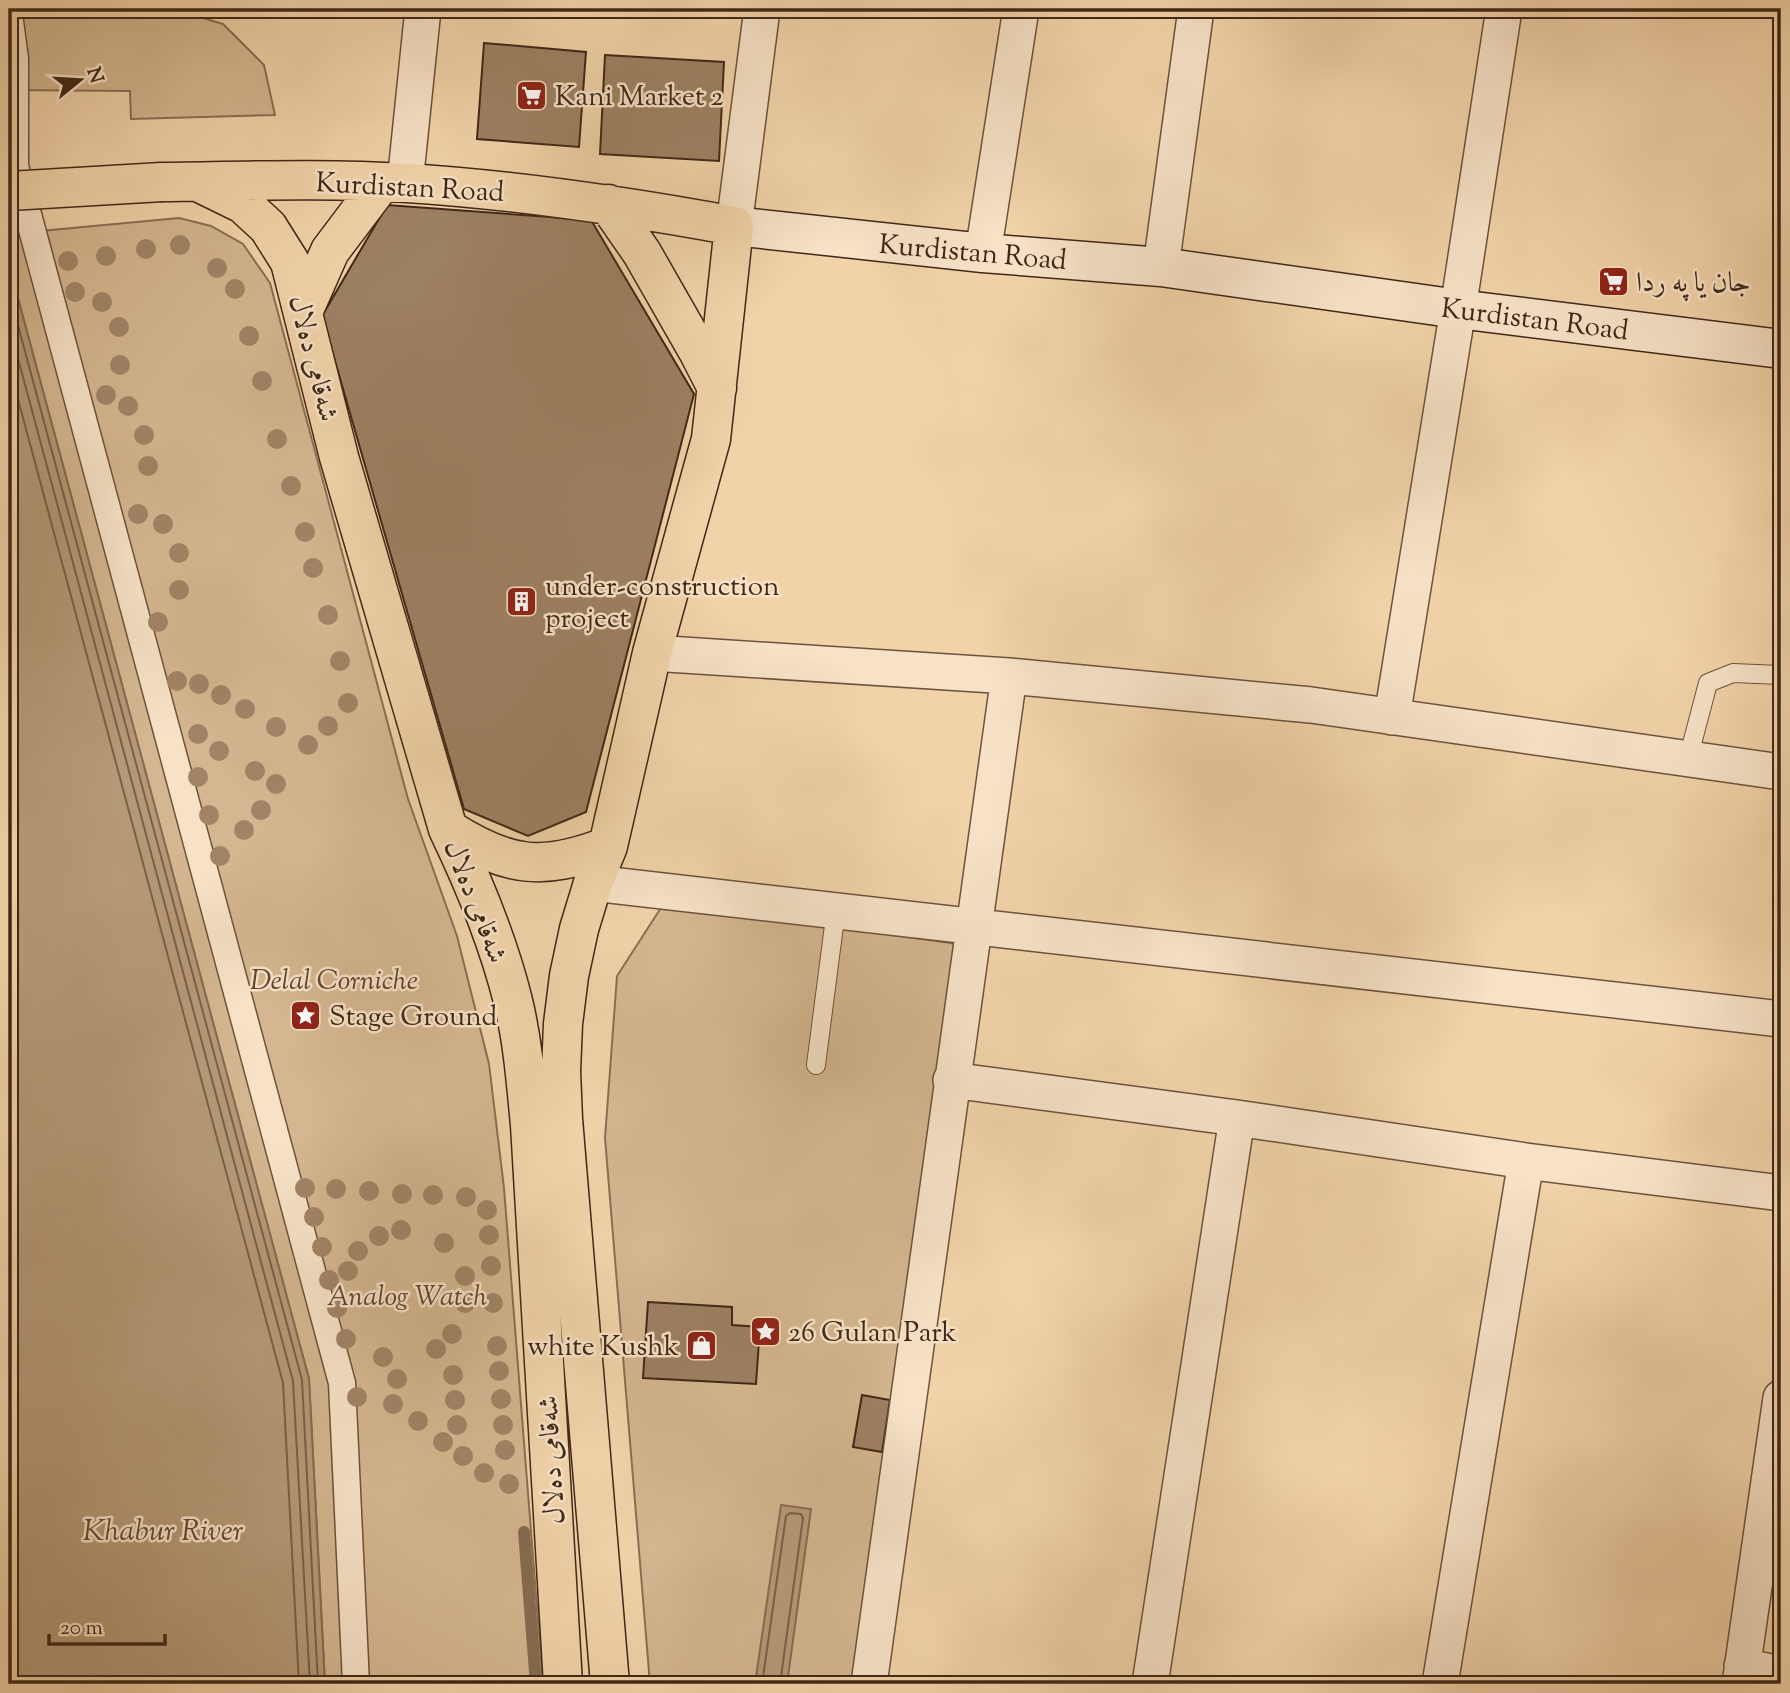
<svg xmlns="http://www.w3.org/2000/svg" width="1790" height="1693" font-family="'Sorts Mill Goudy',Amiri,serif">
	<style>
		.green { fill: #d4b690; stroke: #8a6f54; stroke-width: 2 }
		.water { fill: #b59977; stroke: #866c51; stroke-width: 2 }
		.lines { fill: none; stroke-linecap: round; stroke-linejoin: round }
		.shore { stroke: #7a6047; stroke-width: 2 }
		.stream { stroke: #866c51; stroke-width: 12 }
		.building { fill: #9d8163; stroke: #402817; stroke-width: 2 }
		.service-casing { stroke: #6c533c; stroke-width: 20 }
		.pedestrian-casing { stroke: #6c533c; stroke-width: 29 }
		.minor-casing { stroke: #6c533c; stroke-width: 38 }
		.secondary-casing { stroke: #402817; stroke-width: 41 }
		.primary-casing { stroke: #402817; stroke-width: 41 }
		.service { stroke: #f7e2c7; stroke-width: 18 }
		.pedestrian { stroke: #f7e2c7; stroke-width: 26 }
		.minor { stroke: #f7e2c7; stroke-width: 35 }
		.secondary { stroke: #f7e2c7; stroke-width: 38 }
		.primary { stroke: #f2d3a9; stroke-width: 38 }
		.primary-bridge-casing { stroke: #402817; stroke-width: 41; stroke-linecap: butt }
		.primary-bridge { stroke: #f2d3a9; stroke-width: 38 }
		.tree { fill: #a18466 }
		.labels { text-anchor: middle; stroke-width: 5; stroke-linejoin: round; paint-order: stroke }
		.poi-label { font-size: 28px; fill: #402817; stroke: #f7e2c7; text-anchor: start }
		.street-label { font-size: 28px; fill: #402817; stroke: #f7e2c7 }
		.park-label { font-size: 28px; font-style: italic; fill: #5e442f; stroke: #f7e2c7 }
		.water-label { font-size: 30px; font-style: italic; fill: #634a34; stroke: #f7e2c7 }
	</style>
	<rect width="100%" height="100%" fill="#f2d3a9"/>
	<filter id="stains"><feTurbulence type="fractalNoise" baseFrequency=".00286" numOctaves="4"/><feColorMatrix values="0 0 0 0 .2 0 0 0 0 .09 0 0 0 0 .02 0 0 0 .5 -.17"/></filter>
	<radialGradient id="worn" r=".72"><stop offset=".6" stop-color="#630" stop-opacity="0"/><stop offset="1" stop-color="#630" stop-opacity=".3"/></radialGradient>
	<!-- green -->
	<path class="green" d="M9,9H187L189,14L223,24L264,65L275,115L131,119L130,91L9,90Z
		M179,218L211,226L243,244L270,283L408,799L457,936L489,1064L504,1188L543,1684H325L309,1379L9,265V234Z
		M664,903L958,944L862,1684H650L605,1138L617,976Z"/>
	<!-- water -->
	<path class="water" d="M9,265L309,1379L325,1684H9Z
		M781,1505L811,1509L787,1684H755Z"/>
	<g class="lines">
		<!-- shore -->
		<path class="shore" d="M9,292L302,1380L318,1684
			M9,325L293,1381L310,1684
			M9,366L283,1383L299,1684
			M762,1684L786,1516L790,1513L801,1514L803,1518L780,1684"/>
		<!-- stream -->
		<path class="stream" d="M524,1532L536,1684"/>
	</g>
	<!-- building -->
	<path class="building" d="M484,43L586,52L579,147L477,139Z
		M605,55L724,62L719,161L600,154Z
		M387,205L591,220L694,394L586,812L528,836L464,809L322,316Z
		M648,1302L732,1307V1325L760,1327L756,1384L643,1378Z
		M862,1395L890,1400L882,1452L853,1447Z"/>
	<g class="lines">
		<defs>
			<path id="service" d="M1688,759L1708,683L1733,673L1781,675
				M816,1065L836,910"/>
			<path id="pedestrian" d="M9,14L15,59V166L342,1383L356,1684"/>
			<path id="minor" d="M405,183L423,9
				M734,226L762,9
				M983,253L1021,9
				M1161,267L1196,9
				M652,653L1009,676L1311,705L1781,772
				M1392,717L1458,309L1504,9
				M593,883L1781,1019
				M951,1080L1237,1118L1526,1161L1781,1193
				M1742,1666L1781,1674
				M869,1684L1009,676
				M1150,1684L1237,1118
				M1440,1684L1526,1161
				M1740,1684L1781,1398"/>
			<path id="secondary" d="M734,226L983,253L1161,267L1458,309L1781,349"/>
			<path id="primary" d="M162,182C244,181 326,178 407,183C517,190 625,206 734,226L711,439L652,653L608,846L593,883L579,929L569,976L563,1024L561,1071L563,1119L610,1684
				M200,183L243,204L268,227L290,262L339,457L448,829C475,885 498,941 513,1001C523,1042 526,1084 530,1125L563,1684
				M608,204L642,253L698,351L717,388
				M303,312L330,251L382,182
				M448,829C507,867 542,872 608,846"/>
		</defs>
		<!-- service casing -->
		<use href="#service" class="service-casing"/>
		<!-- pedestrian casing -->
		<use href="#pedestrian" class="pedestrian-casing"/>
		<!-- minor casing -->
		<use href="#minor" class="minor-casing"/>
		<!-- secondary casing -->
		<use href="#secondary" class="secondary-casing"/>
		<!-- primary casing -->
		<use href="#primary" class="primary-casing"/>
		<!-- service -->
		<use href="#service" class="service"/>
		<!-- pedestrian -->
		<use href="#pedestrian" class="pedestrian"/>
		<!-- minor -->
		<use href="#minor" class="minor"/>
		<!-- secondary -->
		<use href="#secondary" class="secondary"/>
		<!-- primary -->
		<use href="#primary" class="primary"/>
		<defs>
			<path id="primary-bridge" d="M9,191L162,182"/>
		</defs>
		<!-- primary-bridge casing -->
		<use href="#primary-bridge" class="primary-bridge-casing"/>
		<!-- primary-bridge -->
		<use href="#primary-bridge" class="primary-bridge"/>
	</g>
	<!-- trees -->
	<g class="tree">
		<circle cx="180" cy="245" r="10"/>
		<circle cx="146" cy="249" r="10"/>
		<circle cx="106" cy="256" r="10"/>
		<circle cx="68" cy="261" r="10"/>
		<circle cx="217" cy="268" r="10"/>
		<circle cx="235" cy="289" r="10"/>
		<circle cx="75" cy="292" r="10"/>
		<circle cx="102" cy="302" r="10"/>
		<circle cx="119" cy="327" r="10"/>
		<circle cx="249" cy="336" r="10"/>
		<circle cx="120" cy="365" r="10"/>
		<circle cx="262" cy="381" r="10"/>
		<circle cx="106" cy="395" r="10"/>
		<circle cx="128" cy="406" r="10"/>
		<circle cx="144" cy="435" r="10"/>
		<circle cx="277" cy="439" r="10"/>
		<circle cx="148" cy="466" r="10"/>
		<circle cx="291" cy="486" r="10"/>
		<circle cx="138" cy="514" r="10"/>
		<circle cx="163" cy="524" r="10"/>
		<circle cx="305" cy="532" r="10"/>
		<circle cx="179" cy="553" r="10"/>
		<circle cx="313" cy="568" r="10"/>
		<circle cx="179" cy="590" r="10"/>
		<circle cx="328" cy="615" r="10"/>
		<circle cx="158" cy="622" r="10"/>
		<circle cx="340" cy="661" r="10"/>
		<circle cx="177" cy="681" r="10"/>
		<circle cx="199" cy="684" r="10"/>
		<circle cx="221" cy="695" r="10"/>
		<circle cx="348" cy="703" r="10"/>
		<circle cx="245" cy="709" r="10"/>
		<circle cx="328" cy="726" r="10"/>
		<circle cx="276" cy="727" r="10"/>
		<circle cx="198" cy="734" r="10"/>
		<circle cx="308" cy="745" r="10"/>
		<circle cx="219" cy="751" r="10"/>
		<circle cx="255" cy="771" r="10"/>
		<circle cx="198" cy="777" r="10"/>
		<circle cx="276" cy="784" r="10"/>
		<circle cx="261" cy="810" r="10"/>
		<circle cx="209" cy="815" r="10"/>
		<circle cx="244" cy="830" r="10"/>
		<circle cx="220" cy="856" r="10"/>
		<circle cx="305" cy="1188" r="10"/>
		<circle cx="336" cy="1189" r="10"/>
		<circle cx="369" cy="1191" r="10"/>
		<circle cx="402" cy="1194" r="10"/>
		<circle cx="433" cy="1195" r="10"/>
		<circle cx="466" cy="1197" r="10"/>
		<circle cx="487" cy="1210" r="10"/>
		<circle cx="314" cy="1217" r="10"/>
		<circle cx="401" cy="1230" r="10"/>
		<circle cx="489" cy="1235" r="10"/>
		<circle cx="379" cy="1236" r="10"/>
		<circle cx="444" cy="1243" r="10"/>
		<circle cx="322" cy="1247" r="10"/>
		<circle cx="358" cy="1251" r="10"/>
		<circle cx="491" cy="1266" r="10"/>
		<circle cx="348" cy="1271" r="10"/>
		<circle cx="465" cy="1276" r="10"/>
		<circle cx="329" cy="1280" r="10"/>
		<circle cx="465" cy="1303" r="10"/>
		<circle cx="493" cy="1303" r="10"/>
		<circle cx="337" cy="1308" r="10"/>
		<circle cx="452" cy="1334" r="10"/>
		<circle cx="346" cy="1339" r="10"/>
		<circle cx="497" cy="1346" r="10"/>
		<circle cx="436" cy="1349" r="10"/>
		<circle cx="383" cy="1357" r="10"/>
		<circle cx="499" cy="1371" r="10"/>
		<circle cx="453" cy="1375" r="10"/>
		<circle cx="397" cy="1379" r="10"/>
		<circle cx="357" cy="1397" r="10"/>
		<circle cx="501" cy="1399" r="10"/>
		<circle cx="455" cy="1400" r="10"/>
		<circle cx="393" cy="1404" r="10"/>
		<circle cx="418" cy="1421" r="10"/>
		<circle cx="457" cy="1425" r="10"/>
		<circle cx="503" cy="1425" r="10"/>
		<circle cx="443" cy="1442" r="10"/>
		<circle cx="505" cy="1450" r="10"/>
		<circle cx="463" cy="1456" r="10"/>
		<circle cx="484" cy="1473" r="10"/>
		<circle cx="509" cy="1484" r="10"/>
	</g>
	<!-- icons -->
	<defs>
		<symbol id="supermarket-square" viewBox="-11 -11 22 22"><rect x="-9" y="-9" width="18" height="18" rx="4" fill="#8f2418" stroke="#f7e2c7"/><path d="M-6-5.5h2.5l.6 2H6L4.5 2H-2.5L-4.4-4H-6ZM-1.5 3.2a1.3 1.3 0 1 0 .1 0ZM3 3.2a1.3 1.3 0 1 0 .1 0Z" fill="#fff"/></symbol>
		<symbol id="building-square" viewBox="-11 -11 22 22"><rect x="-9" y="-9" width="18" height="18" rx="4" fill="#8f2418" stroke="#f7e2c7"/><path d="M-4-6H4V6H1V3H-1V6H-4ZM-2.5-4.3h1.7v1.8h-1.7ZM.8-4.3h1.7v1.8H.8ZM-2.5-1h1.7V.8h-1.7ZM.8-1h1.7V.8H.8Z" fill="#fff"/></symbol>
		<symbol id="sight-square" viewBox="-11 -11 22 22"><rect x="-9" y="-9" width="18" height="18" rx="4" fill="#8f2418" stroke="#f7e2c7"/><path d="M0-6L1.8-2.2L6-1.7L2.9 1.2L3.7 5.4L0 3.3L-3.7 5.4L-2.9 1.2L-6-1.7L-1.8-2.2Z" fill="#fff"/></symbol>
		<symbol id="shop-square" viewBox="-11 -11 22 22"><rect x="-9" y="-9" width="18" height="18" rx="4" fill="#8f2418" stroke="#f7e2c7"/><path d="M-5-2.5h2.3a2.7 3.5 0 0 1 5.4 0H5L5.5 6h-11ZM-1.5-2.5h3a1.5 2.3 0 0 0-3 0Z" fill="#fff"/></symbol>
	</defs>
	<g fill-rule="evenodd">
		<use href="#supermarket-square" x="514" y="78" width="35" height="35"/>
		<use href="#supermarket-square" x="1596" y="264" width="35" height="35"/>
		<use href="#building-square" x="504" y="584" width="35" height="35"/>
		<use href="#sight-square" x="288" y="998" width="35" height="35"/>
		<use href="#sight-square" x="748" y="1314" width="35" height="35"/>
		<use href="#shop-square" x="684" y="1328" width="35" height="35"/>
	</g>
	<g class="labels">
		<!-- poi labels -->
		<g class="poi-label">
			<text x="555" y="105">Kani Market 2</text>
			<text x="1636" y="291">جان يا په ردا</text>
			<text x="545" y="595">under-construction<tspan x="545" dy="32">project</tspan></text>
			<text x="329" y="1025">Stage Ground</text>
			<text x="788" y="1341">26 Gulan Park</text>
			<text x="679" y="1355" text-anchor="end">white Kushk</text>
		</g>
		<!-- street labels -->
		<g class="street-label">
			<text transform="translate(410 186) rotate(3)" y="10">Kurdistan Road</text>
			<text transform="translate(973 251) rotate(5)" y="10">Kurdistan Road</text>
			<text transform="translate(1535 318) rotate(7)" y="10">Kurdistan Road</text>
			<text transform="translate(315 358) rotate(76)" y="10">شەقامی دەلال</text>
			<text transform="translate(477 901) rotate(69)" y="10">شەقامی دەلال</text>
			<text transform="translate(550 1460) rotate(-93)" y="10">شەقامی دەلال</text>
		</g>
		<!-- park labels -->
		<g class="park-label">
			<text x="334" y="989">Delal Corniche</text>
			<text x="407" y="1305">Analog Watch</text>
		</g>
		<!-- water labels -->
		<g class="water-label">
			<text x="163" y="1540">Khabur River</text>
		</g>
	</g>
	<!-- margin -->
	<rect width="1790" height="1693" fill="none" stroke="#f2d3a9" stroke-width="35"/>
	<rect x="10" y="10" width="1769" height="1672" fill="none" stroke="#402817" stroke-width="3.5"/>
	<rect x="18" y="18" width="1755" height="1658" fill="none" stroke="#402817" stroke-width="2"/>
	<!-- north arrow -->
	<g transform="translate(80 80) rotate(72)" stroke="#f7e2c7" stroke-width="5" paint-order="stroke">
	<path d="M0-5L12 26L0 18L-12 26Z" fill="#402817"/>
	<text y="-10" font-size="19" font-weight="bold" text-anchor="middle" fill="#402817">N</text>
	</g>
	<!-- scale -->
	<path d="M49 1634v10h116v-10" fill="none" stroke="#402817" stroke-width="3.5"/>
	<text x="60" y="1634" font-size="21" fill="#402817" stroke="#f7e2c7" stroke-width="5" paint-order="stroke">20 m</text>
	<rect width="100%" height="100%" filter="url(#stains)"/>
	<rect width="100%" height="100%" fill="url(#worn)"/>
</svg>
